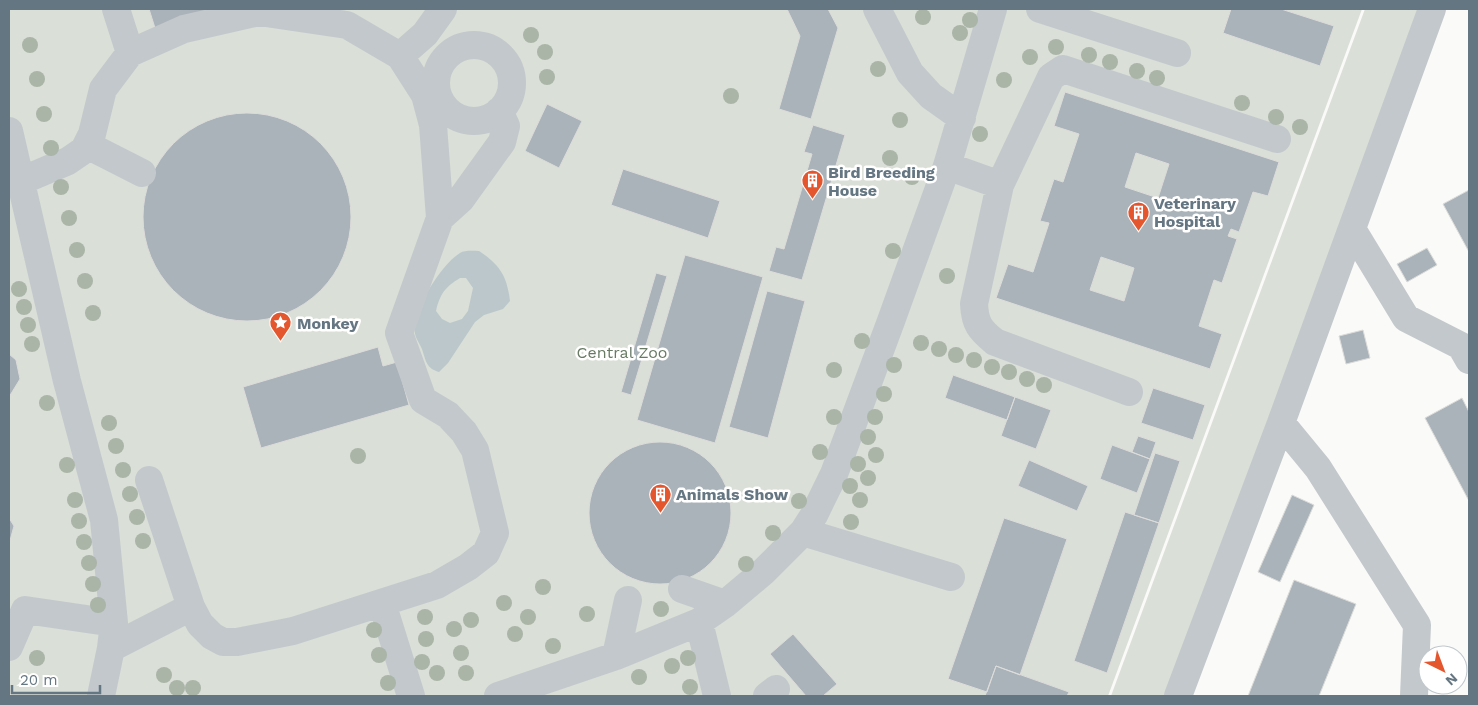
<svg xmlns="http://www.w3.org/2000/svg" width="1478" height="705" font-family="'Work Sans',sans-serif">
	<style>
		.green { fill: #dadfd7 }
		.water { fill: #bbc7cb; fill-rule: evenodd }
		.building { fill: #aab3b9; stroke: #dcdcda; fill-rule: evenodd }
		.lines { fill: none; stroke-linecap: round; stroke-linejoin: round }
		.minor { stroke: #c3c8cc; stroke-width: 28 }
		.tree { fill: #aab4a7 }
		.labels { text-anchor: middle; stroke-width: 5; stroke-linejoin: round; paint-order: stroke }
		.poi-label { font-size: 16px; font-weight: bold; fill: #657683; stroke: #fff; text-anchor: start }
		.park-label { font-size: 16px; fill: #687a64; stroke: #fff }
	</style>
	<rect width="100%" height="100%" fill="#fafaf8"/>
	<!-- green -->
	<path class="green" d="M9,9H1362L1108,696H9Z
		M1365,9H1420L1168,696H1111Z"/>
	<!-- water -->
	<path class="water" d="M479,251C500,265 507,276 510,301L503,309L484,315L475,322L448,363L439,372C426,368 426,361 422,349C418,340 413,336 415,324C419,302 441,265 460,253C465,250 473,251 479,251ZM460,278H466L473,288L468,311L462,319L450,323L442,319L436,311C440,294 445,287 460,278Z"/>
	<!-- building -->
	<path class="building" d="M149,9H211L155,28Z
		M787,9H828L838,28L811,119L779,109L800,36Z
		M1231,9H1281L1334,26L1320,66L1223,33Z
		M1065,92L1279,162L1268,196L1253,192L1239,232L1231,229L1228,236L1237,239L1222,283L1214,280L1199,326L1222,334L1210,369L996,298L1008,264L1033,272L1049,223L1040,221L1054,179L1063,182L1079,134L1054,126ZM1136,153L1169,164L1158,198L1125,187ZM1101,257L1134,268L1124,301L1090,290Z
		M547,104L582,121L559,168L525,151Z
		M143 217a104 104 0 1 1 208 0a104 104 0 1 1-208 0Z
		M813,125L845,135L802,280L769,271L776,247L784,249L812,154L804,152Z
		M623,169L720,201L708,238L611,205Z
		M1469,190V252L1443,204Z
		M1427,248L1437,265L1407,282L1397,264Z
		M685,255L763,277L715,443L637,420Z
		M656,273L667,276L631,395L621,392Z
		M767,291L805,301L768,438L729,427Z
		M1363,330L1370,358L1346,364L1339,336Z
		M378,347L383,366L397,362L409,405L261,448L243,387Z
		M9,354L16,360L20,379L9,397Z
		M953,375L1015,397L1007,420L945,398Z
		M1153,388L1205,405L1193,440L1141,423Z
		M1015,397L1051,410L1036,449L1001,436Z
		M1462,398L1469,412V501L1425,418Z
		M1138,436L1156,442L1150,459L1132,452Z
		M589 513a71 71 0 1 1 142 0a71 71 0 1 1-142 0Z
		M1112,445L1150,459L1137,493L1100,479Z
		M1155,453L1180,461L1159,523L1134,515Z
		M1029,460L1088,486L1077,511L1018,486Z
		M1292,495L1314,505L1280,582L1258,572Z
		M1125,512L1159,523L1107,673L1074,661Z
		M9,518L14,526L9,544Z
		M1004,518L1067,539L1020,675L996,666L987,692L948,679Z
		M1294,580L1356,604L1319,696H1248Z
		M793,634L837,684L823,696H806L770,654Z
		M996,666L1069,692L1067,696H985Z"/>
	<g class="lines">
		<!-- minor -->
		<path class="minor" d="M116,9L130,53
			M877,9L910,73L931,96L962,118
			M1040,9L1177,53
			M436 83a38 38 0 1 1 76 0a38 38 0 1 1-76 0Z
			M400,56L425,34L443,9
			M9,131L67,381L104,520L114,623L111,648L101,696
			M87,145L142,173
			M947,166L1000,185L1051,77L1063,69L1277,139
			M21,181L68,161L84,150L92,134L103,89L130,53L184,29L259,12L347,25L400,56L425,95L433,125L440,218L399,333L423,400L448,415L464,432L475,450L495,533L486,553L468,567L437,585L293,631L237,642H223L212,636L200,624L191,607L149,480
			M1000,185L974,304C975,324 980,330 995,342L1129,392
			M440,218L461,199L502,142L506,126L499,111
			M1352,229L1406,318L1461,346L1469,360
			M1281,423L1318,468L1417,625L1414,696
			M803,532L951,577
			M682,589L725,604
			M382,603L411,696
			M699,622L717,696
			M9,647L25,610L114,623
			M111,648L191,607
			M616,656L628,600
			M498,696L616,656L699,622L725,604L763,572L803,532L814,515L834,474L891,321L947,166L993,9
			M767,696L776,689
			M1178,696L1281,423L1432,9"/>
	</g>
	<!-- trees -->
	<g class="tree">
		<circle cx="923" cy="17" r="8"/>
		<circle cx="970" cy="20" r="8"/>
		<circle cx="960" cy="33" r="8"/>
		<circle cx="531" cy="35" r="8"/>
		<circle cx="30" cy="45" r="8"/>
		<circle cx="1056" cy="47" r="8"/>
		<circle cx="545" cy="52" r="8"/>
		<circle cx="1089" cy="55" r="8"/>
		<circle cx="1030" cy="57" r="8"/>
		<circle cx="1110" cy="62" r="8"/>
		<circle cx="878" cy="69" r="8"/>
		<circle cx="1137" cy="71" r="8"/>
		<circle cx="547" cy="77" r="8"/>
		<circle cx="1157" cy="78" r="8"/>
		<circle cx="37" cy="79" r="8"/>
		<circle cx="1004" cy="80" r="8"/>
		<circle cx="731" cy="96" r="8"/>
		<circle cx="1242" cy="103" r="8"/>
		<circle cx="44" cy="114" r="8"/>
		<circle cx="1276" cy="117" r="8"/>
		<circle cx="900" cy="120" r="8"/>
		<circle cx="1300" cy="127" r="8"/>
		<circle cx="980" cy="134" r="8"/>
		<circle cx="51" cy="148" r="8"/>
		<circle cx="890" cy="158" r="8"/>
		<circle cx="912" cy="177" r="8"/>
		<circle cx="61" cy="187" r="8"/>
		<circle cx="69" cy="218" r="8"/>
		<circle cx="77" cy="250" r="8"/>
		<circle cx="893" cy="251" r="8"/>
		<circle cx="947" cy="276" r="8"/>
		<circle cx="85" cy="281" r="8"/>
		<circle cx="19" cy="289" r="8"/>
		<circle cx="24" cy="307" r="8"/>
		<circle cx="93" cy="313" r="8"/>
		<circle cx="28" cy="325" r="8"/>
		<circle cx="862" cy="341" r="8"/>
		<circle cx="921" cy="343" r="8"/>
		<circle cx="32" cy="344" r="8"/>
		<circle cx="939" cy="349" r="8"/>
		<circle cx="956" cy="355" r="8"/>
		<circle cx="974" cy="360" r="8"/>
		<circle cx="894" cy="365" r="8"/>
		<circle cx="992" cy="367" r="8"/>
		<circle cx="834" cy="370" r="8"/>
		<circle cx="1009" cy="372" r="8"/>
		<circle cx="1027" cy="379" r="8"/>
		<circle cx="1044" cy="385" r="8"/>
		<circle cx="884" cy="394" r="8"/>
		<circle cx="47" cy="403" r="8"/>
		<circle cx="834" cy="417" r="8"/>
		<circle cx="875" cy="417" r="8"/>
		<circle cx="109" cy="423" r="8"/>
		<circle cx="868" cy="437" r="8"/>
		<circle cx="116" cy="446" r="8"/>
		<circle cx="820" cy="452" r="8"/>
		<circle cx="876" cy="455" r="8"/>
		<circle cx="358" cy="456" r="8"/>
		<circle cx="858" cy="464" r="8"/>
		<circle cx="67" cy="465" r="8"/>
		<circle cx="123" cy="470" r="8"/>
		<circle cx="868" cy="478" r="8"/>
		<circle cx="850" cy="486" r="8"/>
		<circle cx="130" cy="494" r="8"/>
		<circle cx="75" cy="500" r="8"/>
		<circle cx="860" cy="500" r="8"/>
		<circle cx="799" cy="501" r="8"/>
		<circle cx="137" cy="517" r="8"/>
		<circle cx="79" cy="521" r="8"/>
		<circle cx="851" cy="522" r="8"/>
		<circle cx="773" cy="533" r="8"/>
		<circle cx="143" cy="541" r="8"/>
		<circle cx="84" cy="542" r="8"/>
		<circle cx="89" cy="563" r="8"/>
		<circle cx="746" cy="564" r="8"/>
		<circle cx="93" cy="584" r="8"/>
		<circle cx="543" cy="587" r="8"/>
		<circle cx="504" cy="603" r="8"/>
		<circle cx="98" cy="605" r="8"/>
		<circle cx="661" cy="609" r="8"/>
		<circle cx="587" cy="614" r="8"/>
		<circle cx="425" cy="617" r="8"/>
		<circle cx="528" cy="617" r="8"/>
		<circle cx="471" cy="620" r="8"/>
		<circle cx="454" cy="629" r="8"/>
		<circle cx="374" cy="630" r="8"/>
		<circle cx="515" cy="634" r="8"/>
		<circle cx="426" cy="639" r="8"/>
		<circle cx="553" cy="646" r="8"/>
		<circle cx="461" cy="653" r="8"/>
		<circle cx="379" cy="655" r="8"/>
		<circle cx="37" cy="658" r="8"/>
		<circle cx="688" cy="658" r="8"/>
		<circle cx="422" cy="662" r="8"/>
		<circle cx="672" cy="666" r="8"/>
		<circle cx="437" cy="673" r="8"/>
		<circle cx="466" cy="673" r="8"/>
		<circle cx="164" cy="675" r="8"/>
		<circle cx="639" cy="677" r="8"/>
		<circle cx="388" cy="683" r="8"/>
		<circle cx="690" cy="687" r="8"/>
		<circle cx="177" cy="688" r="8"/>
		<circle cx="193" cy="688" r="8"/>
	</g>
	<!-- icons -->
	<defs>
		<symbol id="building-pin" viewBox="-11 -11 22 30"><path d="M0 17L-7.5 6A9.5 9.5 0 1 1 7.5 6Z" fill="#e4572e" stroke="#fff"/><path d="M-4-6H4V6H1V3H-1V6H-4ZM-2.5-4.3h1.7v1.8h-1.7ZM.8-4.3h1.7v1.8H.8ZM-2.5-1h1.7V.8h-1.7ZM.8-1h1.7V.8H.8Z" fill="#fff"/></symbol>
		<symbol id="sight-pin" viewBox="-11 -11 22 30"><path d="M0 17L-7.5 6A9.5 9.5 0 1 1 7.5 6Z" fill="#e4572e" stroke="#fff"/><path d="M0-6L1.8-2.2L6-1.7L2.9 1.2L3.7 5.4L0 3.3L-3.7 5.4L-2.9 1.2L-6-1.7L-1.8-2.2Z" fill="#fff"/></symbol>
	</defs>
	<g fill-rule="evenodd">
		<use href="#building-pin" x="800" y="168" width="25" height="34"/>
		<use href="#building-pin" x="1126" y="200" width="25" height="34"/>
		<use href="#sight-pin" x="268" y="310" width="25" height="34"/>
		<use href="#building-pin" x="648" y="482" width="25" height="34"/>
	</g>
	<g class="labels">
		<!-- poi labels -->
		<g class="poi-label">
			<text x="828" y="178">Bird Breeding<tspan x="828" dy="18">House</tspan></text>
			<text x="1154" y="209">Veterinary<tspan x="1154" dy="18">Hospital</tspan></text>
			<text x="297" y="329">Monkey</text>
			<text x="676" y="500">Animals Show</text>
		</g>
		<!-- park labels -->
		<g class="park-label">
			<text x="622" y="358">Central Zoo</text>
		</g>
	</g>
	<!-- border -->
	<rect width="1478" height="705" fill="none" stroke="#657683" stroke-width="20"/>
	<!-- north arrow -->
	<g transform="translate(1443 670) rotate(138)"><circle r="24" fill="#ffffff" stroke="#c1c8cd"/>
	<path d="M0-4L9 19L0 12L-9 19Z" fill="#e4572e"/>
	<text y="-8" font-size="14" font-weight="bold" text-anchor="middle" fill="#657683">N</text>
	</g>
	<!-- scale -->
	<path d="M12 685v8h88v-8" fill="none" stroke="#657683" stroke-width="2.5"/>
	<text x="20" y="685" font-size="15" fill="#657683" stroke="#ffffff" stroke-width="4" paint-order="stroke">20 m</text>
</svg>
